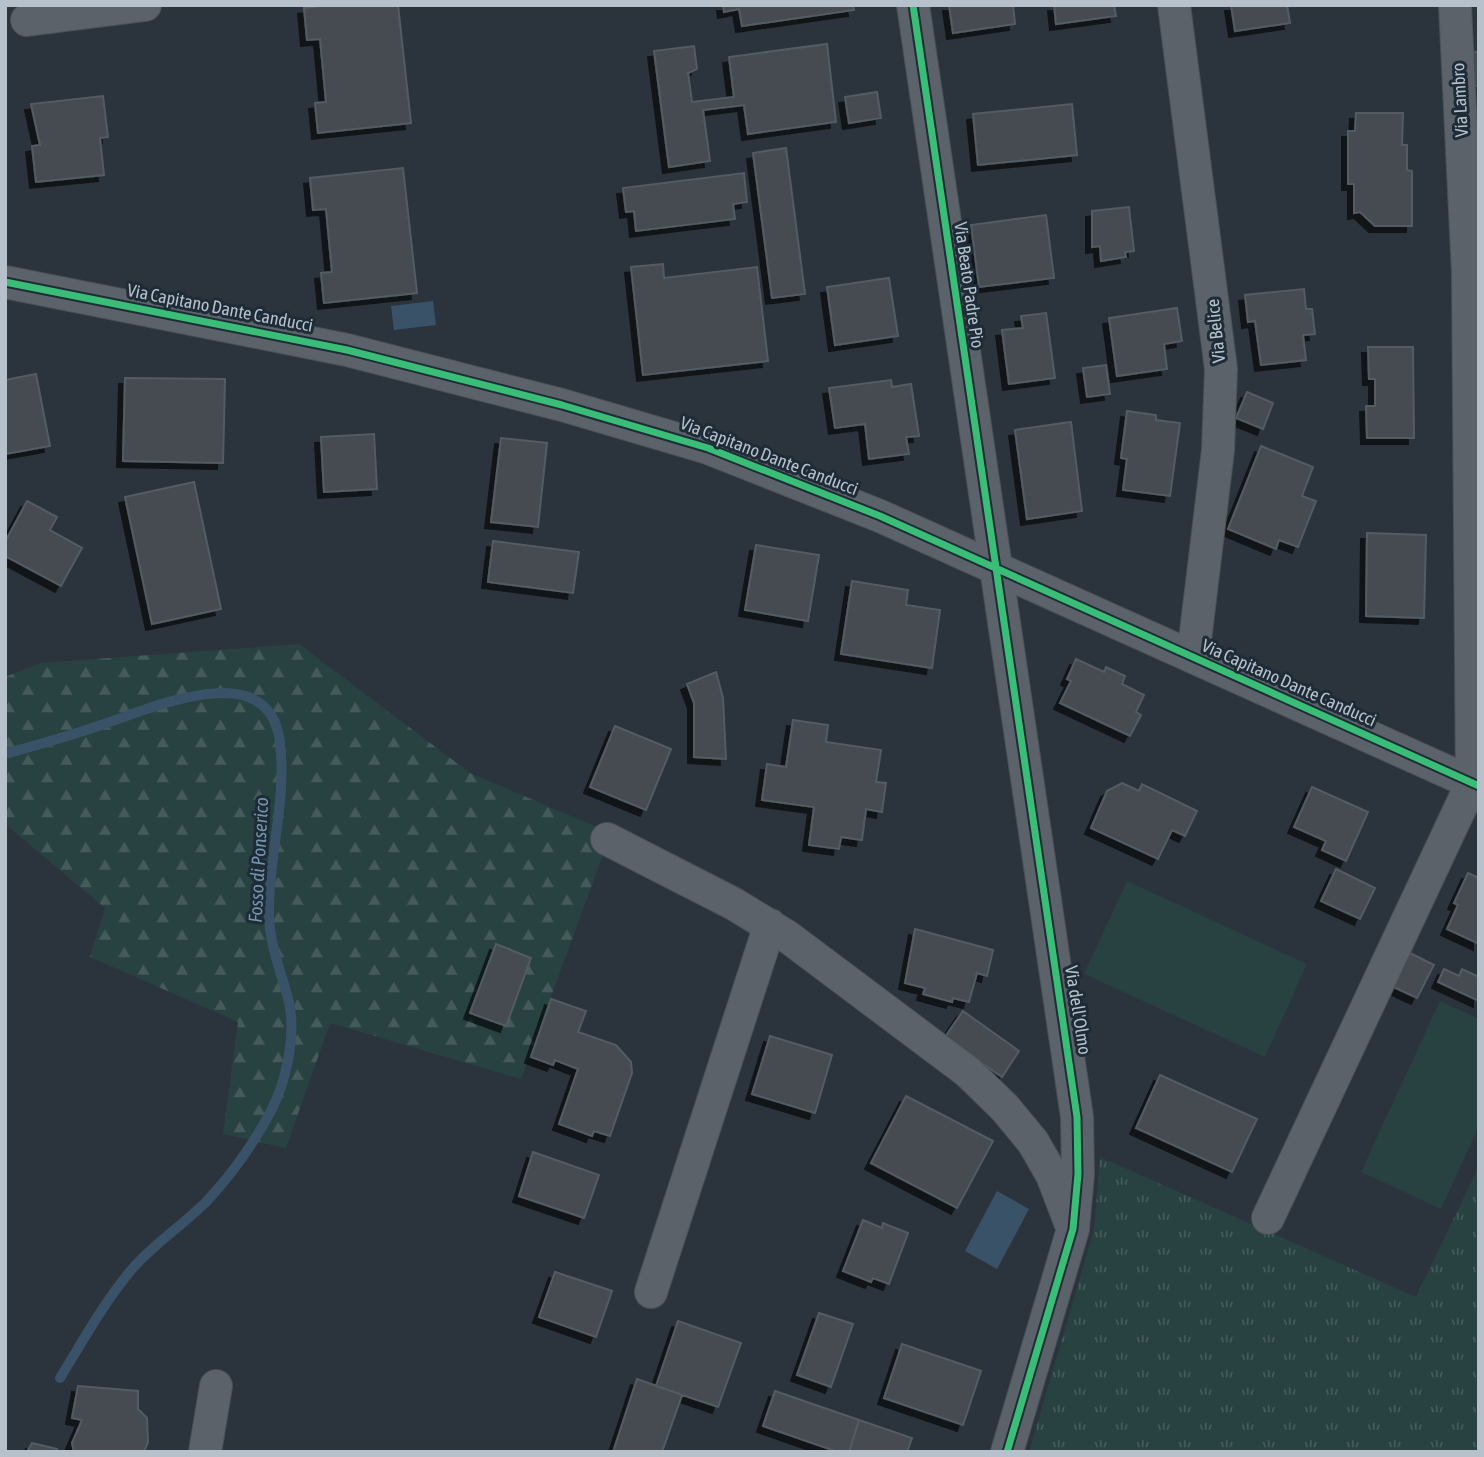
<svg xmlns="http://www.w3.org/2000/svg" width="1484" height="1457" font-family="'Asap Condensed',sans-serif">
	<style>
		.grass { fill: url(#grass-tufts) }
		.forest { fill: url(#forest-firs) }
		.garden { fill: #284141 }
		.water { fill: #395267 }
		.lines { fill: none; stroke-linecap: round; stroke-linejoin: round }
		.stream { stroke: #395267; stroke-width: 10 }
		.building { fill: #444b51; stroke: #535c63; stroke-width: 2; filter: url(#shadow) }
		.minor-casing { stroke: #4a5056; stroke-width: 34 }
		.minor { stroke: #5c6269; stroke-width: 32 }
		.cycleway-casing { stroke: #1e2c37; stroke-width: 11 }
		.cycleway { stroke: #3abd76; stroke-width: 7 }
		.labels { text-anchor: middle; stroke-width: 6; stroke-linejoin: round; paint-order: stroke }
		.street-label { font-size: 18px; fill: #b6c1cc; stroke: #1e2c37 }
		.water-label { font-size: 19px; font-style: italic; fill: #7696af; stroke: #1e2c37 }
	</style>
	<defs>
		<pattern id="grass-tufts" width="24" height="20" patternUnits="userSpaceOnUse" patternTransform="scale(1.75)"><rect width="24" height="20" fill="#284141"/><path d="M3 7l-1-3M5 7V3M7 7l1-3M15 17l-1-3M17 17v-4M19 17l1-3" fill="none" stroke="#455b5b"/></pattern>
		<pattern id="forest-firs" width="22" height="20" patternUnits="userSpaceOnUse" patternTransform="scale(1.75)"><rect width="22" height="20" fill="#284141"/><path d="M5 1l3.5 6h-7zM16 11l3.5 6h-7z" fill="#455b5b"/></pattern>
		<filter id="shadow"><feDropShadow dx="-6" dy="6" stdDeviation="0" flood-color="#0009"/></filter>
	</defs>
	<rect width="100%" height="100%" fill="#2b343c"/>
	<!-- grass -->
	<path class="grass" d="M1100,1157L1416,1297L1479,1166V1452H1029L1094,1230Z"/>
	<!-- forest -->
	<path class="forest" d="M299,644L470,773L611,833L521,1079L330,1023L286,1148L223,1134L238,1022L90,957L105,908L5,824V677L40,663Z"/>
	<!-- garden -->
	<path class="garden" d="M1127,881L1307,964L1265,1057L1084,974Z
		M1440,1001L1479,1019V1126L1441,1209L1361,1172Z"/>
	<!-- water -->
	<path class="water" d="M433,301L436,325L394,330L391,306Z
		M997,1191L1029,1209L997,1269L965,1251Z"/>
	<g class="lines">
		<!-- stream -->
		<path class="stream" d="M5,754C37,745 70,736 101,725C150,709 270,653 280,743C287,802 268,857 269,916C270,945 280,970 288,998C297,1032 287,1080 271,1111C254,1143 232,1174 207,1201C183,1225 155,1243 133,1268C104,1302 83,1341 60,1378"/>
	</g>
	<!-- building -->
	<path class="building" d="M332,5H398L411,123L318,133L315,103L326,102L320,39L307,40L304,8Z
		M723,5H853L854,10L742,26L739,9L724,12Z
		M949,5H1013L1015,24L953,33Z
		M1054,5H1114L1116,16L1056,24Z
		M1231,5H1287L1290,23L1235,31Z
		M827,44L836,122L748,134L744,105L703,110L710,161L669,167L654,51L694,46L697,69L688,73L692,102L734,97L729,57Z
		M1469,52H1479V86H1469Z
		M877,92L881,118L849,123L845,97Z
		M103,96L108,137L100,138L104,175L36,182L32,146L40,145L31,104Z
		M1072,104L1077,155L978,165L973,114Z
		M1356,113H1403L1402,145H1407V170L1412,171V226H1375L1360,212L1354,213V184H1348V131H1355Z
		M786,148L805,294L772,298L753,153Z
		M403,168L417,293L324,303L321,273L332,272L326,209L313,210L310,178Z
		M744,173L747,202L733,204L735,219L636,231L634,211L626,212L623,188Z
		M1129,207L1134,251L1125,252L1126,257L1101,261L1100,246L1092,247V211Z
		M1046,215L1054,278L979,287L971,225Z
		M663,264L664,278L757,267L768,361L643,375L631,267Z
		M889,278L898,336L835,345L827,287Z
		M1304,289L1306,309H1312L1315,334L1303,335L1306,360L1261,365L1255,321L1248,322L1245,295Z
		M1177,308L1182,341L1164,344L1167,369L1117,376L1109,318Z
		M1046,313L1055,378L1009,384L1002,330L1023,328L1021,316Z
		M1368,347H1413L1414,438H1367L1366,406H1375V379H1369Z
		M1106,365L1110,394L1087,397L1083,368Z
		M36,374L50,446L5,454V380Z
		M125,378L225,379L223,463L123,461Z
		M891,380L892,387L911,384L919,436L906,437L909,454L869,459L865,424L835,428L829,388Z
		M1247,392L1273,403L1263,429L1236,418Z
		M1127,411L1156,415V420L1180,423L1170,496L1123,490L1127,459L1121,458Z
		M1071,422L1082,511L1027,519L1015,430Z
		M374,434L377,489L324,492L321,437Z
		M501,438L547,443L538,527L491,522Z
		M1261,446L1313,467L1302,496L1316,501L1298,547L1279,540L1276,549L1228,529Z
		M194,482L221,609L152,624L125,497Z
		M27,501L57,517L50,530L82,548L61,586L5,556V542Z
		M1367,533L1426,535L1424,618L1366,616Z
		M493,541L579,552L573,593L488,582Z
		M756,545L819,555L808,621L745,610Z
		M852,581L908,590L906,605L940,610L932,668L841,654Z
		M1076,659L1104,672L1106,667L1125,676L1122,684L1144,695L1136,712L1141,715L1130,736L1060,703L1071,681L1067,679Z
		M716,672L723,698L726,759L694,757V703L687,684Z
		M793,720L828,725L826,742L881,750L876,782L886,783L882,812L866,809L862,840L841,837L839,849L809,845L814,807L762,800L767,764L786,767Z
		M615,726L671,749L646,810L590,787Z
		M1122,783L1139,791L1142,784L1197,811L1185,836L1172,830L1158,859L1091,828L1107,791Z
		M1312,787L1368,812L1346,861L1322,850L1326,841L1294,827Z
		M1336,869L1375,888L1360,919L1321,901Z
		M1468,873L1479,878V944L1447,929L1458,905L1454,903Z
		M915,929L993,950L987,976L977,973L969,1002L953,998L952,1002L923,994L925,988L905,983Z
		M496,944L531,958L506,1026L470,1013Z
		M1404,950L1434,965L1417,998L1387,984Z
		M1444,969L1459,976L1462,969L1479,977V1001L1438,982Z
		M551,999L586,1011L578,1032L616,1045L631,1062L632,1073L610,1136L594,1131L592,1136L559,1124L578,1069L555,1060L553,1065L531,1057Z
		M963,1011L1019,1051L1002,1077L945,1037Z
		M770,1036L832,1055L815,1113L752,1094Z
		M1160,1075L1257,1119L1232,1172L1136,1128Z
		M906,1096L993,1141L957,1208L871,1163Z
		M533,1152L599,1175L584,1218L519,1196Z
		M863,1220L882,1228L883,1223L908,1233L889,1284L873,1278L871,1282L843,1271Z
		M555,1272L612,1291L596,1337L539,1317Z
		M819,1313L853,1324L831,1387L797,1375Z
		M678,1321L741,1343L718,1407L656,1386Z
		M902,1344L981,1371L963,1425L884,1398Z
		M637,1379L682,1395L662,1452H613Z
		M78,1386L138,1391V1409L147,1418L148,1442L144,1452H74L72,1443L82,1420L72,1418Z
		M775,1391L859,1420L849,1452H838L763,1426Z
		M859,1420L912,1438L907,1452H849Z
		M32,1443L57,1449V1452H27Z"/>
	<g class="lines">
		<defs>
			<path id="minor" d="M913,5L1077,1117L1078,1174L1073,1229L1007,1452
				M1174,5L1221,369L1218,450L1193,657
				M27,20L145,5
				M5,282L347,350L562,405L708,448L880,516L1479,786
				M607,839L734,904L788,937L968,1072L1005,1108L1033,1142L1052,1175L1070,1222
				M1268,1218L1472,783L1468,273L1455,5
				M651,1292L770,925
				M205,1452L216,1386"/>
		</defs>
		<!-- minor casing -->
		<use href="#minor" class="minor-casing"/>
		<!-- minor -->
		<use href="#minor" class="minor"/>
		<defs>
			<path id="cycleway" d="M913,5L1077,1117L1078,1174L1073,1229L1007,1452
				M5,282L347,350L562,405L708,448L880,516L1479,786"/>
		</defs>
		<!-- cycleway casing -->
		<use href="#cycleway" class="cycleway-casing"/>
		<!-- cycleway -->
		<use href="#cycleway" class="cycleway"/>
	</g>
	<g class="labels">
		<!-- street labels -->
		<g class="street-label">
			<text transform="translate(1460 100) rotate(-93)" y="6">Via Lambro</text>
			<text transform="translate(969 285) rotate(82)" y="6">Via Beato Padre Pio</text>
			<text transform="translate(220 308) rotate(11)" y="6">Via Capitano Dante Canducci</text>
			<text transform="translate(1216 331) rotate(-96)" y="6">Via Belice</text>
			<text transform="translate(769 456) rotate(21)" y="6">Via Capitano Dante Canducci</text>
			<text transform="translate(1289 683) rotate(24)" y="6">Via Capitano Dante Canducci</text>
			<text transform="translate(1078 1010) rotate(81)" y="6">Via dell'Olmo</text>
		</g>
		<!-- water labels -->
		<g class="water-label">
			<text transform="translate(258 860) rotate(-87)" y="7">Fosso di Ponserico</text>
		</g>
	</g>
	<!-- border -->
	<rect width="1484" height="1457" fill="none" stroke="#b6c1cc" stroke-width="14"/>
</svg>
